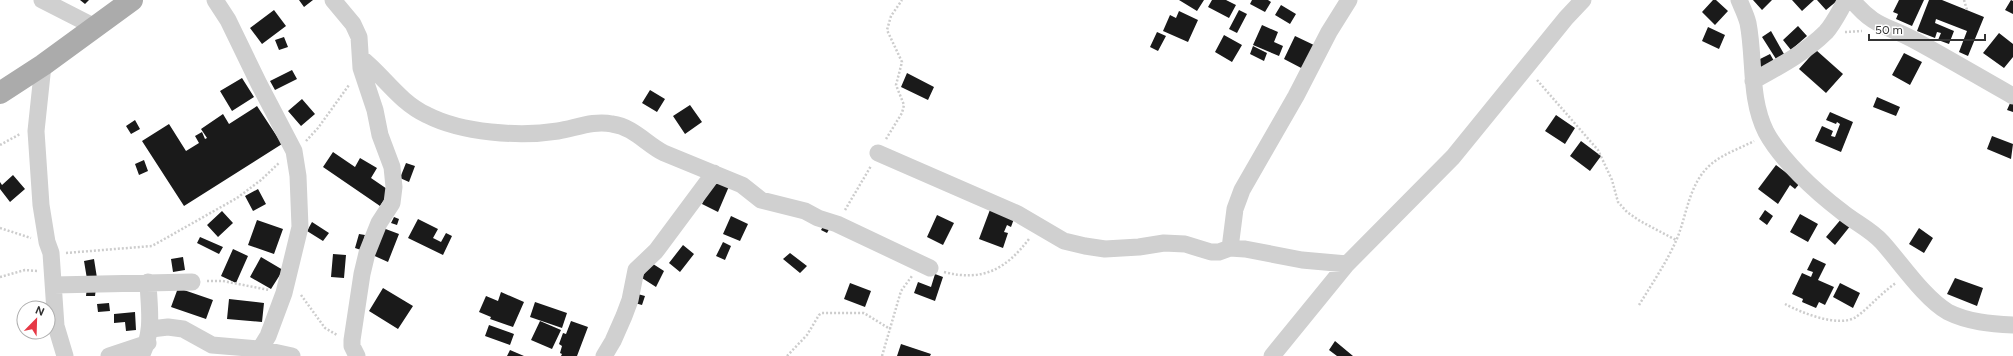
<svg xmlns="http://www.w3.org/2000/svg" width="2013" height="356" font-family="Figtree,sans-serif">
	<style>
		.building { fill: #1a1a1a }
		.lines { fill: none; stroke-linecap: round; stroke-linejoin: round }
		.path { stroke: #cdcdcd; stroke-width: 2.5; stroke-dasharray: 2 2; stroke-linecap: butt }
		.street { stroke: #d0d0d0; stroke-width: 17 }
		.primary { stroke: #ababab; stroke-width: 22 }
	</style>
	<rect width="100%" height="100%" fill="#fff"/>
	<!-- building -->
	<path class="building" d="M80,0H89L85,4Z
		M299,0H313L304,7Z
		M1179,0H1204L1197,11Z
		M1212,0H1226L1236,5L1229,18L1208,7Z
		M1252,0H1268L1271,2L1265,12L1250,4Z
		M1713,0H1716L1728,11L1715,25L1702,12Z
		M1753,0H1772L1762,10Z
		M1792,0H1814L1802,11Z
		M1817,0H1838L1826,10Z
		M1899,0H1924L1912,26L1896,19L1898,14L1893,12Z
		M1929,0H1942L1984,17L1968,56L1959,52L1967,31L1936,19L1935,23L1954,31L1949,44L1938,40L1941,33L1937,32L1935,38L1917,31Z
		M2011,0L2013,1V14L2005,10Z
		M1281,5L1296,14L1290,24L1275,15Z
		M274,10L286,26L262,44L250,28Z
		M1239,10L1247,14L1237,33L1229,29Z
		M1179,11L1198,20L1188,42L1163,31L1170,15L1176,18Z
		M1262,25L1278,32L1274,42L1283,46L1279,56L1253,45Z
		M1798,26L1807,36L1791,50L1783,40Z
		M1708,27L1725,35L1719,49L1702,41Z
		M1771,31L1784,54L1776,59L1762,37Z
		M1157,32L1166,36L1158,51L1150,47Z
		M1999,33L2013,44V57L2004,68L1983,53Z
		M1224,35L1242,45L1232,62L1215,52Z
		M1295,36L1316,46L1305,70L1284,59Z
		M284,37L288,47L279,50L275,40Z
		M1253,46L1267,53L1264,61L1250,54Z
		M1816,50L1843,74L1826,93L1799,69Z
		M1904,53L1922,62L1910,85L1892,75Z
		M1770,54L1774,61L1760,68L1756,61Z
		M292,70L297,79L275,90L270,81Z
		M907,73L934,87L928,100L901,87Z
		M242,78L254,97L232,111L220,91Z
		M650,90L665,99L657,112L642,103Z
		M1877,97L1900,107L1896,116L1873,107Z
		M302,99L315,114L301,126L288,111Z
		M2011,101L2013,102V112L2007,110Z
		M690,105L702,122L685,134L673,116Z
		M257,106L282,144L184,206L142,141L169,124L186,151L199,143L195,136L202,132L205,139L207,138L201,129L223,114L229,124Z
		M1830,112L1853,122L1841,152L1815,141L1822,126L1833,131L1831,136L1835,137L1840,124L1837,122L1836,124L1826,120Z
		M1556,115L1575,128L1565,144L1545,131Z
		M135,120L140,129L131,134L126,126Z
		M1992,136L2013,144L2011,159L1987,149Z
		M1581,141L1601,156L1590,171L1570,156Z
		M333,152L355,167L360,158L377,168L371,178L390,191L380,206L323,167Z
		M144,160L148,171L139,175L135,164Z
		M406,163L415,166L409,182L400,178Z
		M1776,165L1800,183L1795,189L1790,185L1778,204L1758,189Z
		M13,175L25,189L10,202L0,189V182L2,185Z
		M715,177L730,184L718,212L702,204Z
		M258,189L266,204L253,211L245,196Z
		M991,207L1015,216L1011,227L1007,225L1004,232L1008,233L1003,248L979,239Z
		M1765,210L1773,216L1767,225L1759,219Z
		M222,211L233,223L218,237L207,225Z
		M1800,214L1818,224L1808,242L1790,232Z
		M937,215L954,223L943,245L927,237Z
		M731,216L748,224L740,241L723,234Z
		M394,217L399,219L397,225L391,223Z
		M1842,218L1851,225L1835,245L1826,237Z
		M418,219L438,229L433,238L441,242L446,233L452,236L443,255L408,238Z
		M257,220L283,229L274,254L248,245Z
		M826,221L832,224L827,233L821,230Z
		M312,222L329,233L323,241L307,231Z
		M383,228L399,234L388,262L368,253Z
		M1919,228L1933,238L1924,253L1909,244Z
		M359,234L365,235L361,250L355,248Z
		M200,237L223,247L219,254L197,243Z
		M723,242L731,246L725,260L716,256Z
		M683,245L694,254L680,272L669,263Z
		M233,249L248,256L236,283L221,276Z
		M790,253L807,266L800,273L783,259Z
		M333,254L346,255L344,278L331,277Z
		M183,257L185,270L173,272L171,259Z
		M261,257L283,270L271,289L250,277Z
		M1813,258L1826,264L1818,280L1834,287L1825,305L1819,302L1816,308L1802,302L1803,299L1792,294L1802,273L1811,277L1813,272L1807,270Z
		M94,259L97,278L87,279L84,261Z
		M650,262L664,271L656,287L642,278Z
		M935,274L943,277L935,301L914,293L918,282L931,287Z
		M1955,278L1983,288L1977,306L1947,294Z
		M850,283L871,291L865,307L844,299Z
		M1840,283L1860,293L1853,308L1833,297Z
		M87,287L96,288L95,296H86Z
		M178,288L213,300L206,319L171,307Z
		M383,288L413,306L398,329L369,311Z
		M501,292L524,302L513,327L490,319L491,317L479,312L486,296L498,301Z
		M634,293L645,296L642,305L631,302Z
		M229,299L264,303L262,322L227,319Z
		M535,302L567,313L562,328L530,317Z
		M109,303L110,311L98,312L97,304Z
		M135,312L136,330L126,331L125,322L114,323V314Z
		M540,321L561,330L552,349L531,340Z
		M571,321L588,327L577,356H561L562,354L560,353L562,346L559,344L563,333L566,334Z
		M489,325L514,334L510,345L485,336Z
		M1335,341L1353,356H1337L1329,350Z
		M901,344L931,354L930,356H897Z
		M510,350L524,356H507Z"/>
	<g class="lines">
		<!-- path -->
		<path class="path" d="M1964,0L1967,10
			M1845,32L1862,31
			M1537,80L1598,150L1612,180L1618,202L1627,212L1640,221L1676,240
			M886,139L902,113L904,105L896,85L902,62L887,30L891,16L902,0
			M306,141L318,128L349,85
			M0,145L20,134
			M845,210L871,166
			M0,228L31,238
			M66,253L152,246L237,198L261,180L279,163
			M944,272C983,282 1006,269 1029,239
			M0,277L25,270L37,271
			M207,281H223L269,290
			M301,295L325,328L337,335
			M1785,304C1802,313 1839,328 1856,317C1870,307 1881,293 1896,283
			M1639,305C1652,284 1666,263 1676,241C1687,216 1688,186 1709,166C1722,154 1739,149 1754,141
			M787,356L807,335L819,315L822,313H864L890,329
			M882,356L901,291L912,276"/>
		<!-- street -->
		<path class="street" d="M42,0L95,27
			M215,0L228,20L259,84L294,151L298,176L300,227L284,293L268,336L260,349
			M333,0L353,24L359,37L361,68L375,110L380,135L392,167L394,187L392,203L379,223L367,253L362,274L352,340V346L357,356
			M1739,0C1742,7 1746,15 1748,23C1755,59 1749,98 1766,132C1781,160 1816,192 1841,211C1854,222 1870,229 1882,242C1901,263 1924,298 1948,312C1968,322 1991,324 2013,325
			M1852,0C1875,28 1887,25 1916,41C1949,59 1981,78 2013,96
			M361,58C384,76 399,102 427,115C462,133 519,137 558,131C576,128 594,120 612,124C634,127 646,144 664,153L742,185L761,200L805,211L818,218L837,224L930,268
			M43,65L36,131L41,205L47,242L51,253L56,326L65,356
			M1753,81C1778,67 1805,53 1826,32C1834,23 1840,10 1846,0
			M878,153L1018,214L1064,241L1085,246L1105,249L1139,247L1164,243L1185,244L1211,252H1219L1230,248L1245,249L1302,260L1347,264
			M1230,248L1235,209L1242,190L1296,96L1329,32L1349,0
			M54,285L192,282
			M151,329L168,327L183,329L212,345L260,349L292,356
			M109,356L148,343
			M141,356C154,331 149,309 148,282
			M604,356L613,341L624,316L630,300L636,270L656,251L714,173
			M1272,356L1347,264L1453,157L1566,18L1583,0"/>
		<!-- primary -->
		<path class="primary" d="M0,93L43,65L132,0"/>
	</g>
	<!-- north arrow -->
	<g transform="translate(36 320) rotate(23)"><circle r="19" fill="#ffffff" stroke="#adadad"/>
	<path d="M0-3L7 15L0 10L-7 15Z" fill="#e63946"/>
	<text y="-6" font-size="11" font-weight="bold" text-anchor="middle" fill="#333333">N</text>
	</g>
	<!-- scale -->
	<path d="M1869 34v6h116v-6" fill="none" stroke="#333333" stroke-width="2"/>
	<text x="1875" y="34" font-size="12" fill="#333333" stroke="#ffffff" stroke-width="3" paint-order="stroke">50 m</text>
</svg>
